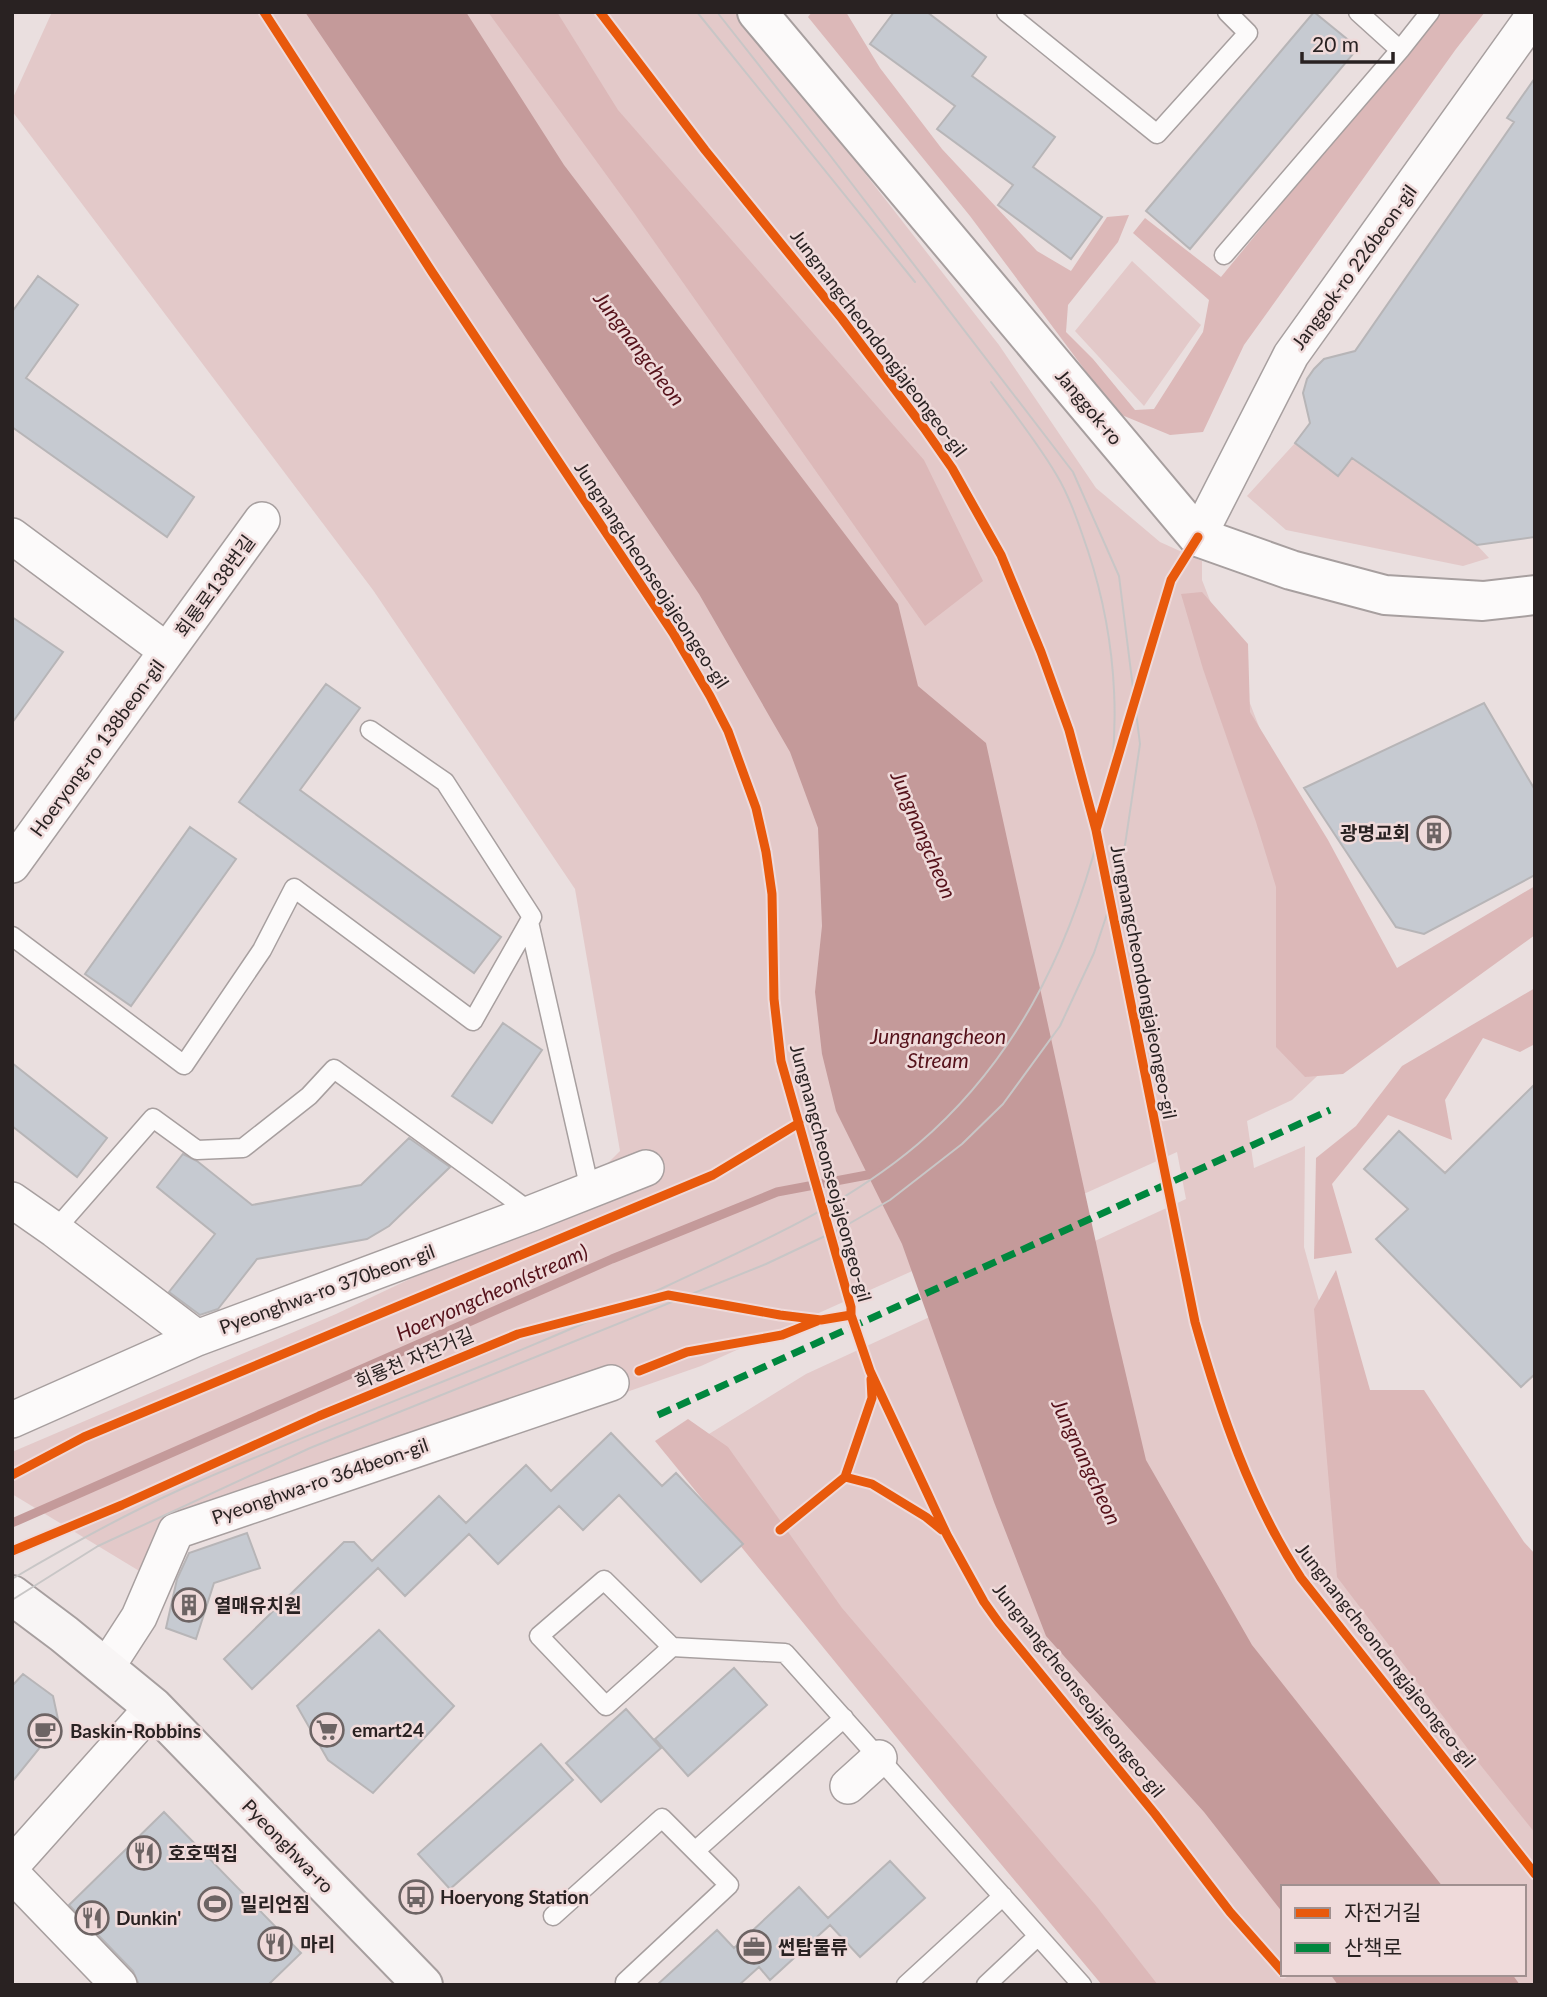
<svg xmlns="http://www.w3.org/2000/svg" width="1547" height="1997" font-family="Lato,'Noto Sans KR',sans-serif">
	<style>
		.green { fill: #e3c9c9; fill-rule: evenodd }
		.forest { fill: #dcb8b8 }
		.water { fill: #c49a9a }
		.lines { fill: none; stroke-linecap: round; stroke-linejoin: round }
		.stream { stroke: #c49a9a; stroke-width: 9 }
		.building { fill: #c6cad1; stroke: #b7b5b7; stroke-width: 2 }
		.service-casing { stroke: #a79f9f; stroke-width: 21 }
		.minor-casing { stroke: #a79f9f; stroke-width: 38 }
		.tertiary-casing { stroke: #a79f9f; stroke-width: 42 }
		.secondary-casing { stroke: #a79f9f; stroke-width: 42 }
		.service { stroke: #fcfafa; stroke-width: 18 }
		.minor { stroke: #fcfafa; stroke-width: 35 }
		.tertiary { stroke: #fcfafa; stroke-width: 38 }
		.secondary { stroke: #f8f5f5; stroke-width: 38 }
		.tram { stroke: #c8c6c6; stroke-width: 2 }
		.quiet { stroke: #00873e; stroke-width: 7; stroke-dasharray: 14 7; stroke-linecap: butt }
		.cycleway-casing { stroke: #efdada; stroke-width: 13 }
		.cycleway { stroke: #e8590c; stroke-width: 9 }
		.labels { text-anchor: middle; stroke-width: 5; stroke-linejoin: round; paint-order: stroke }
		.street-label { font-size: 19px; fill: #292222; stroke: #efdada }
		.poi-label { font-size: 19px; font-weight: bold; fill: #292222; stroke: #efdada; text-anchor: start }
		.water-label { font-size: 21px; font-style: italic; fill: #55111a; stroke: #efdada }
	</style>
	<rect width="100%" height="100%" fill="#eadfdf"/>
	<!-- green -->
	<path class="green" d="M52,12H739L999,345L1096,488L1160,542L1202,561V580L1374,1022L1292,1100L1247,1121L1254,1168L1305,1146L1304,1247L1365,1466L1535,1667V1985H1132L696,1442L806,1374L1186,1199L1177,1152L701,1366L215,1536L176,1551L141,1572L12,1494V1452L336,1314L566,1205L620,1151L575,889L373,590L12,111V100ZM1283,1887H1524V1974H1283Z
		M1132,261L1201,325L1144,406L1075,331Z
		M1295,443L1338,476L1352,458L1477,545L1489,558L1463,566L1286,530L1247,496Z"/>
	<!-- forest -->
	<path class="forest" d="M488,12H557L618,110L924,460L983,581L925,626L634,213Z
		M812,12H846L880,68L942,149L1037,251L1071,271L1107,217L1129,215L1118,242L1068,305L1066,332L1093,359L1135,410L1154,409L1203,332L1209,300L1133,233L1145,218L1221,277L1439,12H1485L1456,49L1244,345L1203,432L1170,435L1117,413L970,216L808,17Z
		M1202,592L1248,644L1250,712L1328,840L1397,968L1535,886V935L1343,1074L1305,1077L1276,1047V887L1256,822L1203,669L1181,594Z
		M1535,988V1044L1520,1052L1483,1038L1445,1100L1452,1140L1388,1115L1332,1184L1352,1253L1314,1259L1316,1158L1356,1126L1402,1066Z
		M1336,1270L1370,1390H1424L1524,1542L1535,1554V1833L1474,1757L1337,1577L1314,1309Z
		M688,1419L728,1447L842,1608L1097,1907L1158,1985H1102L950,1803L655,1441Z"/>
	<!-- water -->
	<path class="water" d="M305,12H466L564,165L898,604L918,686L986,743L1111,1311L1146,1460L1252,1645L1443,1887H1283V1913L1204,1812L1046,1636L994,1502L902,1244L836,1111L822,1054L815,992L822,926L818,828L790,752L699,594Z
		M1330,1974H1512L1520,1985H1338Z"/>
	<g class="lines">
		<!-- stream -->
		<path class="stream" d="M12,1523L612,1259L777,1192L878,1173"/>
	</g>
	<!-- building -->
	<path class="building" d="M894,12H927L986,57L972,76L1055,137L1033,167L1102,217L1071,259L998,205L1013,185L937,129L955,106L870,44Z
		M1314,12L1358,48L1190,249L1146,211Z
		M1535,78V537L1477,545L1352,458L1338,476L1295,443L1310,423L1303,393L1307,379L1314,369L1324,359L1355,351L1514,122L1507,118Z
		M38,276L78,305L26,378L194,497L167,537L12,427V312Z
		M12,617L63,652L12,723Z
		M326,684L360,708L300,790L501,937L474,973L239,802Z
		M1484,703L1535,790V875L1424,934L1396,927L1304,788Z
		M190,827L236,859L131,1006L85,974Z
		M503,1023L542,1050L492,1123L452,1096Z
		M12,1063L107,1138L77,1177L12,1126Z
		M1535,1084V1374L1521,1387L1376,1239L1408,1209L1364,1169L1399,1131L1445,1173Z
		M409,1138L450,1167L389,1226L367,1239L257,1259L218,1309L200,1315L169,1292L215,1234L157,1187L183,1154L197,1161L252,1205L361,1185Z
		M611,1433L662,1486L676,1473L743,1544L701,1582L619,1495L583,1530L559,1506L498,1564L469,1534L405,1596L378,1568L252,1689L224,1659L344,1542H354L372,1561L439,1496L466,1523L526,1465L551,1491Z
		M247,1533L260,1568L214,1583L196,1639L166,1628L177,1579L189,1553Z
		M379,1630L454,1706L373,1793L328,1760L297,1706Z
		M734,1668L767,1705L688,1776L655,1739Z
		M23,1674L53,1696L59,1724L12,1782V1686Z
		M626,1709L661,1748L601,1802L566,1763Z
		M541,1744L573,1780L450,1889L418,1854Z
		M164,1812L301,1953L268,1985H139L133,1971L69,1905Z
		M890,1861L925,1898L860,1957L830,1925L770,1980L759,1967L739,1985H657L717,1930L734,1948L799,1887L828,1918Z"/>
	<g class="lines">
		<defs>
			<path id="service" d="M1006,12L1157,134L1248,33L1227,12
				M1358,12L1400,50
				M1224,255L1400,50L1430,12
				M529,922L590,1190
				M12,936L184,1065L262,950L294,888L473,1021L532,917L445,782L370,730
				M55,1230L153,1118L197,1150L243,1148L309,1096L334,1069L532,1213
				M672,1647L606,1706L539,1636L604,1580L672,1647L785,1653L1082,1985
				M695,1851L844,1718
				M553,1916L662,1818L729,1885L625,1982
				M906,1985L1003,1896
				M986,1985L1038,1936"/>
			<path id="minor" d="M12,536L167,651L12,865
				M1198,537L1291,355L1535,14
				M167,651L262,520
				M12,1200L55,1230L197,1338
				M12,1420L197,1338L532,1213L646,1168
				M106,1668L139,1617L176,1531L611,1383
				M848,1786L879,1758
				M12,1865L153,1707
				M12,1874L119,1985"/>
			<path id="tertiary" d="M757,12L1198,537L1291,570L1385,595L1483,601L1535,595"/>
			<path id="secondary" d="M12,1595L64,1634L153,1707L423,1985"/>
		</defs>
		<!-- service casing -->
		<use href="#service" class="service-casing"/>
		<!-- minor casing -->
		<use href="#minor" class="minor-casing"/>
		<!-- tertiary casing -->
		<use href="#tertiary" class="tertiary-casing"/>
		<!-- secondary casing -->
		<use href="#secondary" class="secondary-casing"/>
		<!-- service -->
		<use href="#service" class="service"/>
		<!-- minor -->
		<use href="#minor" class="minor"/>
		<!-- tertiary -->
		<use href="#tertiary" class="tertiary"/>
		<!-- secondary -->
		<use href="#secondary" class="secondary"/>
		<!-- tram -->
		<path class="tram" d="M697,12L915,282
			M12,1579C66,1547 120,1517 177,1491C339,1419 507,1361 667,1286C754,1245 844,1207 918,1144C1014,1062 1067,955 1099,835C1124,743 1118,642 1088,551C1079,525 1070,497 1056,474C1037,442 1013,412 991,382
			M12,1600L98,1546L310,1448L766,1264L840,1229L890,1200L962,1144L1003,1104L1060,1026L1094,953L1121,872L1140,744L1119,576L1073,472L829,154L717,12"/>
		<!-- quiet -->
		<path class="quiet" d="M658,1415L1330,1110"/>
		<defs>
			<path id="cycleway" d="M264,12L432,272L673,633L710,696L728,731L756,808L766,852L772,894L774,999L781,1061L851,1307V1315L870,1371L947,1535L984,1602L999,1623L1155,1814L1230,1912L1283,1972
				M600,12L705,150L842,319L924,428L952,468L1001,555L1041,652L1069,730L1096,830L1195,1322C1220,1411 1250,1500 1301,1578L1535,1874
				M1096,830L1171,580L1198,537
				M639,1371L687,1352L782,1335L817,1321
				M12,1475L84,1437L713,1175L799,1123
				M845,1477L872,1484L926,1517L942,1530
				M780,1530L845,1477L872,1398L871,1379
				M12,1551L122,1505L319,1416L518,1334L668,1295L780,1315L821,1320L851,1315"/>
		</defs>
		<!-- cycleway casing -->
		<use href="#cycleway" class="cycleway-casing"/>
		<!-- cycleway -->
		<use href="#cycleway" class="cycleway"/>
	</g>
	<!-- icons -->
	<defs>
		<symbol id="building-ring" viewBox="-11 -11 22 22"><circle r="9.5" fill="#efdada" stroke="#6d6464" stroke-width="1.5"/><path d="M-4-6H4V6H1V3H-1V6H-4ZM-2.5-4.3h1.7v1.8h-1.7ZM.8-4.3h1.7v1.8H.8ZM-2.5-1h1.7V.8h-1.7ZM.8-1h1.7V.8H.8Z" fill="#6d6464"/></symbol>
		<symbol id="supermarket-ring" viewBox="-11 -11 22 22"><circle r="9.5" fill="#efdada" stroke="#6d6464" stroke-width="1.5"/><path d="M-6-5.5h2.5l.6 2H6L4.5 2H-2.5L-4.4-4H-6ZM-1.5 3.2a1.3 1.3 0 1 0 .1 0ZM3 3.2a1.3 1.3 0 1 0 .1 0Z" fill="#6d6464"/></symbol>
		<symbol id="cafe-ring" viewBox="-11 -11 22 22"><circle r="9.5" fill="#efdada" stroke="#6d6464" stroke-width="1.5"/><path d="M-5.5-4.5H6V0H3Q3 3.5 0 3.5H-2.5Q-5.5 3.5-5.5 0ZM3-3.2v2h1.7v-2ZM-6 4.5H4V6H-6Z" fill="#6d6464"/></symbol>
		<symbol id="restaurant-ring" viewBox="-11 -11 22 22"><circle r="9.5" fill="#efdada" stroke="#6d6464" stroke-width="1.5"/><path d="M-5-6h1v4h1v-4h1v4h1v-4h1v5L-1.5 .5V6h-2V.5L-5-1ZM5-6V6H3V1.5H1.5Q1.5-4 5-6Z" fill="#6d6464"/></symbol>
		<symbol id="bus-ring" viewBox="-11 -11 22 22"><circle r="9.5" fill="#efdada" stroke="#6d6464" stroke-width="1.5"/><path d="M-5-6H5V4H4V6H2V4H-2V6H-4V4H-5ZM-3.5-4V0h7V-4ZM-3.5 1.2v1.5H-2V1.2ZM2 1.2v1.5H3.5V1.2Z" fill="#6d6464"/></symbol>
		<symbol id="stadium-ring" viewBox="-11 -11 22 22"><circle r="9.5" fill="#efdada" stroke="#6d6464" stroke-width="1.5"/><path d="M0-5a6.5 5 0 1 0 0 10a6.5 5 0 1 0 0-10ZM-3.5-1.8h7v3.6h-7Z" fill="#6d6464"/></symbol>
		<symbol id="office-ring" viewBox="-11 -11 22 22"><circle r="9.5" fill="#efdada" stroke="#6d6464" stroke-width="1.5"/><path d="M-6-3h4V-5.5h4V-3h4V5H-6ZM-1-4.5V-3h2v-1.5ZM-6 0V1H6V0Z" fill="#6d6464"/></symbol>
	</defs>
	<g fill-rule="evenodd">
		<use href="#building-ring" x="1415" y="814" width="38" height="38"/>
		<use href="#building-ring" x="170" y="1586" width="38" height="38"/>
		<use href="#supermarket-ring" x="308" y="1711" width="38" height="38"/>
		<use href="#cafe-ring" x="26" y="1712" width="38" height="38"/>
		<use href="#restaurant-ring" x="125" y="1834" width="38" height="38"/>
		<use href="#bus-ring" x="397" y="1878" width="38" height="38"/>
		<use href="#stadium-ring" x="196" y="1885" width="38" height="38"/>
		<use href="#restaurant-ring" x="73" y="1899" width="38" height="38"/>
		<use href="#restaurant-ring" x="256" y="1925" width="38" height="38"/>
		<use href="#office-ring" x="735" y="1928" width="38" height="38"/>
	</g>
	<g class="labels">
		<!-- street labels -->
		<g class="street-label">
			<text transform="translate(1354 267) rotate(-54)" y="7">Janggok-ro 226beon-gil</text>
			<text transform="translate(879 343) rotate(53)" y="7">Jungnangcheondongjajeongeo-gil</text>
			<text transform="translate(1089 407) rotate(50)" y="7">Janggok-ro</text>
			<text transform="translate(652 575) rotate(57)" y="7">Jungnangcheonseojajeongeo-gil</text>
			<text transform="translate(215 586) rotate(-54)" y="7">회룡로138번길</text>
			<text transform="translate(97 748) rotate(-54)" y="7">Hoeryong-ro 138beon-gil</text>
			<text transform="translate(1144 982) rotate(79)" y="7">Jungnangcheondongjajeongeo-gil</text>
			<text transform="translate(831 1173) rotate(75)" y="7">Jungnangcheonseojajeongeo-gil</text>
			<text transform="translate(327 1289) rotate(-20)" y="7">Pyeonghwa-ro 370beon-gil</text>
			<text transform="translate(414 1358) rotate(-23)" y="7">회룡천 자전거길</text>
			<text transform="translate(320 1481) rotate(-19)" y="7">Pyeonghwa-ro 364beon-gil</text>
			<text transform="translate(1386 1655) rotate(52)" y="7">Jungnangcheondongjajeongeo-gil</text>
			<text transform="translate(1079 1690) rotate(52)" y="7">Jungnangcheonseojajeongeo-gil</text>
			<text transform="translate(288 1846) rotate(46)" y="7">Pyeonghwa-ro</text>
		</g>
		<!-- poi labels -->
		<g class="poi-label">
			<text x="1410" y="840" text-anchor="end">광명교회</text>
			<text x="214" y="1612">열매유치원</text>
			<text x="352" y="1737">emart24</text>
			<text x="70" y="1738">Baskin-Robbins</text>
			<text x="168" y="1860">호호떡집</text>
			<text x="440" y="1904">Hoeryong Station</text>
			<text x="240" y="1911">밀리언짐</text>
			<text x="116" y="1925">Dunkin'</text>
			<text x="300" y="1951">마리</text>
			<text x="778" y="1954">썬탑물류</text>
		</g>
		<!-- water labels -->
		<g class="water-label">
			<text transform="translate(639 349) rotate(53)" y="7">Jungnangcheon</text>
			<text transform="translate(923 835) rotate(67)" y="7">Jungnangcheon</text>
			<text x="938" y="1044">Jungnangcheon<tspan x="938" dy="24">Stream</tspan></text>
			<text transform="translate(492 1293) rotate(-24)" y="7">Hoeryongcheon(stream)</text>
			<text transform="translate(1086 1462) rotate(65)" y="7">Jungnangcheon</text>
		</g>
	</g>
	<!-- border -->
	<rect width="1547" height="1997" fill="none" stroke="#292222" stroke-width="28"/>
	<!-- legend -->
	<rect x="1281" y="1885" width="245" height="91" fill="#efdada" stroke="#a09090" stroke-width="2"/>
	<rect x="1295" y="1908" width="35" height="10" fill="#e8590c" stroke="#a09090" stroke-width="2"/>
	<text x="1344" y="1920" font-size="21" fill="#292222">자전거길</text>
	<rect x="1295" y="1943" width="35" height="10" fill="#00873e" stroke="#a09090" stroke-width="2"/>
	<text x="1344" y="1955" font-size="21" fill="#292222">산책로</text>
	<!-- scale -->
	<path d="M1302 52v10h91v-10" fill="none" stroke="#292222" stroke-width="3.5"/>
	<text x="1312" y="52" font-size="21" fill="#292222" stroke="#efdada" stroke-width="5" paint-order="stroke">20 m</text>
</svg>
